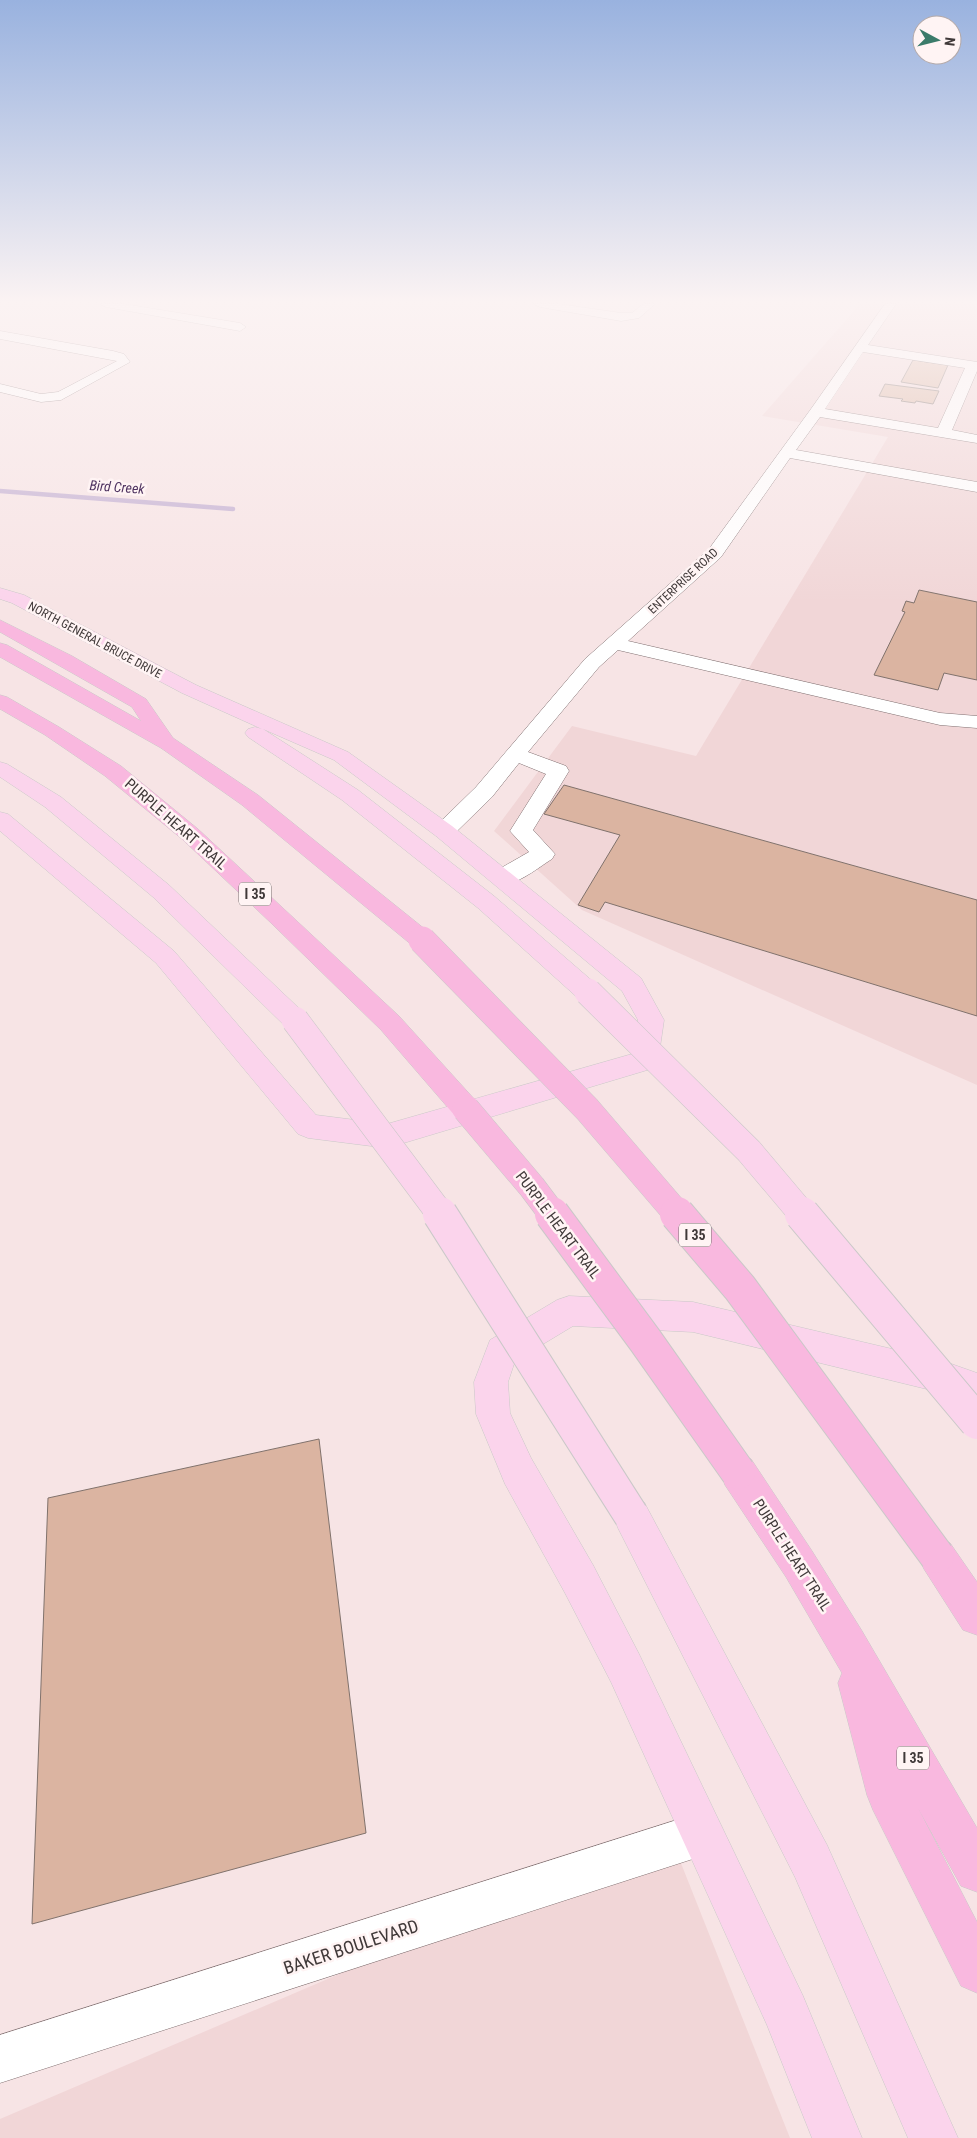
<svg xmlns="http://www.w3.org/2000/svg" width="977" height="2138" font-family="'Roboto Condensed',sans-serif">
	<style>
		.built { fill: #f1d6d7 }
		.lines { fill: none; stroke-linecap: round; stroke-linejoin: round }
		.stream { stroke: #c4b0d2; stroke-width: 4.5 }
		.building { fill: #dbb4a1; stroke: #80726c }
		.minor-casing { stroke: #817172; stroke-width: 1 }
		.major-casing { stroke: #cac8c8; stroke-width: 1 }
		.highway-casing { stroke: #cac8c8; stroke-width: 1 }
		.minor { fill: #fff; fill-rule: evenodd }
		.major { fill: #fbd4ec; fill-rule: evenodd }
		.highway { fill: #f9b8df; fill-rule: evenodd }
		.major-bridge-far1-casing { stroke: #cac8c8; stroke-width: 28; stroke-linecap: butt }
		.major-bridge-casing { stroke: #cac8c8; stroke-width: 36; stroke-linecap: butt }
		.highway-bridge-far1-casing { stroke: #cac8c8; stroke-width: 28; stroke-linecap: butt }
		.highway-bridge-casing { stroke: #cac8c8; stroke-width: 36; stroke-linecap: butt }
		.major-bridge-far1 { stroke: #fbd4ec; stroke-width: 27 }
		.major-bridge { stroke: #fbd4ec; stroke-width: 34 }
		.highway-bridge-far1 { stroke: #f9b8df; stroke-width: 27 }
		.highway-bridge { stroke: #f9b8df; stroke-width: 34 }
		.labels { text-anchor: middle; stroke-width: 5; stroke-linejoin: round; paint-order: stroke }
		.far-street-label { font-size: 12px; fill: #403939; stroke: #fff4f4 }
		.far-water-label { font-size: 14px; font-style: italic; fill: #4d315f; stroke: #fff4f4 }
		.shield { fill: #fff4f4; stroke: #797171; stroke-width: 1 }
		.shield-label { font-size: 14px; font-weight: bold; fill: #403939 }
		.street-label { font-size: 15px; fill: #403939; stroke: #fff4f4 }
		.near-street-label { font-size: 18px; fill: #403939; stroke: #fff4f4 }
	</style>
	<rect width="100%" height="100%" fill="#f7e4e5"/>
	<!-- built -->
	<path class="built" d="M860,304H977V1085L582,910L494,831L572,726L696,756L888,437L762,416Z
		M669,1833L790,2138H0V2119Z"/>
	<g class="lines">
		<!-- stream -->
		<path class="stream" d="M0,491L233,509"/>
	</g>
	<!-- building -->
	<path class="building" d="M913,360L948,365L938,388L901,382Z
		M885,384L939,391L933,404L916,401L915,403L901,401L903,399L879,396Z
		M919,590L977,602V680L944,673L938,690L874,675L905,612L902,611L906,601L914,603Z
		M564,785L977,900V1016L605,902L599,912L578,905L620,835L544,814Z
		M319,1439L366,1833L32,1924L48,1498Z"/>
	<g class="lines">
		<defs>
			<path id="minor" d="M100,304H124L240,323L246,327L240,331L106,307Z
				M534,304H559L621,313H632L643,304H655L639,318L621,321L540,307Z
				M885,304H896L868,345L977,362V371L952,430L977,435V443L820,417L796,450L977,482V492L790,458L721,557L628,641L940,713L977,716V728L940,725L618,650L599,667L528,752L566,766L569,771L533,830L555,854L552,859C536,869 513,889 494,884L490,878L494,872L529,852L510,831L546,774L519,763L492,797L452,836L444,838L436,836L433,831L436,826L476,787L585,659L709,549L811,409ZM863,352L965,368L938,428L825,409Z
				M0,331L113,351L124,354L130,362L61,400L41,402L0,392V384L41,394L58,392L117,361L0,339Z
				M702,1812L717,1819L724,1834L717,1849L702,1856L0,2083V2035Z"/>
			<path id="major" d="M0,588L24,595L196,685L348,752L452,826L641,978L664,1020L658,1061L654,1068L387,1148L308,1138L298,1134L156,963L0,831V812L8,814L174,951L316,1115L387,1124L632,1054L638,1020L622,991L436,836L334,760L263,729L358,790L494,896L597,985L601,992L597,999L588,1001L579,999L478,908L342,800L248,737L245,733L248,729L255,727L262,729L182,693L12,603L0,599Z
				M0,762L7,764L61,797L169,885L304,1013L308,1020L304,1027L295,1030L286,1027L153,897L45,807L0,777Z
				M569,1296L693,1302L943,1361L977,1373V1407L943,1393L693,1332L573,1326L515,1361L508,1382L510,1413L531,1458L593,1565L639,1654L803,1996L862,2138H812L767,2025L611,1682L565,1593L505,1484L476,1414L474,1382L490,1340L557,1300Z
				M631,1497L644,1502L827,1845L958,2138H908L795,1877L618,1528L613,1515L618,1502Z"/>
			<path id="highway" d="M0,620L72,656L146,699L173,738L258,795L431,934L434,940L431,946L422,949L413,946L242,805L161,748L0,657V643L7,645L141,721L132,707L0,632Z
				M0,695L7,697L59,727L121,766L198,829L399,1016L476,1101L480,1109L476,1117L466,1120L456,1117L381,1030L271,923L182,839L105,776L45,735L0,709Z
				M738,1454L751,1459L812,1551L862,1631L977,1828V1892L961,1886L918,1808L977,1922V1993L961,1986L873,1810L867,1795L838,1683L842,1673L786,1577L725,1485L720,1472L725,1459Z
				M937,1537L950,1543L977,1582V1635L963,1630L924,1569L918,1556L924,1543Z"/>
		</defs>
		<!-- minor casing -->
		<use href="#minor" class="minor-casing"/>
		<!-- major casing -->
		<use href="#major" class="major-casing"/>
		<!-- highway casing -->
		<use href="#highway" class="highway-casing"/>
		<!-- minor -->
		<use href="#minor" class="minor"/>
		<!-- major -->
		<use href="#major" class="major"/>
		<!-- highway -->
		<use href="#highway" class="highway"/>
		<defs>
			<path id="major-bridge-far1" d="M588,992L749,1151L803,1215
				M295,1020L441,1215"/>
			<path id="major-bridge" d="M440,1214L631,1515
				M802,1214L977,1422"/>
			<path id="highway-bridge-far1" d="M422,940L587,1109L678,1215
				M466,1109L532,1187L553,1215"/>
			<path id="highway-bridge" d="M552,1214L645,1340L738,1472
				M677,1214L740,1288L937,1556"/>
		</defs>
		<!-- major-bridge-far1 casing -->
		<use href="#major-bridge-far1" class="major-bridge-far1-casing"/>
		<!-- major-bridge casing -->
		<use href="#major-bridge" class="major-bridge-casing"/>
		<!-- highway-bridge-far1 casing -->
		<use href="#highway-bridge-far1" class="highway-bridge-far1-casing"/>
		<!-- highway-bridge casing -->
		<use href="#highway-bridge" class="highway-bridge-casing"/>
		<!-- major-bridge-far1 -->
		<use href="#major-bridge-far1" class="major-bridge-far1"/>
		<!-- major-bridge -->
		<use href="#major-bridge" class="major-bridge"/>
		<!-- highway-bridge-far1 -->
		<use href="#highway-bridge-far1" class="highway-bridge-far1"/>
		<!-- highway-bridge -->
		<use href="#highway-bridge" class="highway-bridge"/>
	</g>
	<!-- sky -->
	<linearGradient id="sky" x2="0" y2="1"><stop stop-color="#99b2df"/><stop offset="0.5" stop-color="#fbf3f3"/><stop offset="1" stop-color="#fbf3f3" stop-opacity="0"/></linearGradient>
	<rect width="977" height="603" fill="url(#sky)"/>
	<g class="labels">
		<!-- far-street labels -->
		<g class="far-street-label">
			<text transform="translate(683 581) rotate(-43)" y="4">ENTERPRISE ROAD</text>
			<text transform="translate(95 640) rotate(28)" y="4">NORTH GENERAL BRUCE DRIVE</text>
		</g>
		<!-- far-water labels -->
		<g class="far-water-label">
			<text transform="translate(117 487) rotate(4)" y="5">Bird Creek</text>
		</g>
		<!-- shield labels -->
		<g class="shield">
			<rect x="239" y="882.5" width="32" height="23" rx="4"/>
			<rect x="679" y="1223.5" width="32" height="23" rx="4"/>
			<rect x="897" y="1746.5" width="32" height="23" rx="4"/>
		</g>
		<g class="shield-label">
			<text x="255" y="899">I 35</text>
			<text x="695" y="1240">I 35</text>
			<text x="913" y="1763">I 35</text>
		</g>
		<!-- street labels -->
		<g class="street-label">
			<text transform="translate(176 824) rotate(41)" y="5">PURPLE HEART TRAIL</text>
			<text transform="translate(558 1225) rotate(53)" y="5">PURPLE HEART TRAIL</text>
			<text transform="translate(792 1555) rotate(57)" y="5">PURPLE HEART TRAIL</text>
		</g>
		<!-- near-street labels -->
		<g class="near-street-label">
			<text transform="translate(351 1947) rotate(-18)" y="6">BAKER BOULEVARD</text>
		</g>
	</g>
	<!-- north arrow -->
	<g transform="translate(937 40) rotate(97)"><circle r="24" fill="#fff4f4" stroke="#b3a9a9"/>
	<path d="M0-4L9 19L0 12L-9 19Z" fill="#3b7b6a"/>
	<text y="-8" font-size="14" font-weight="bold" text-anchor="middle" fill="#403939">N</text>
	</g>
</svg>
